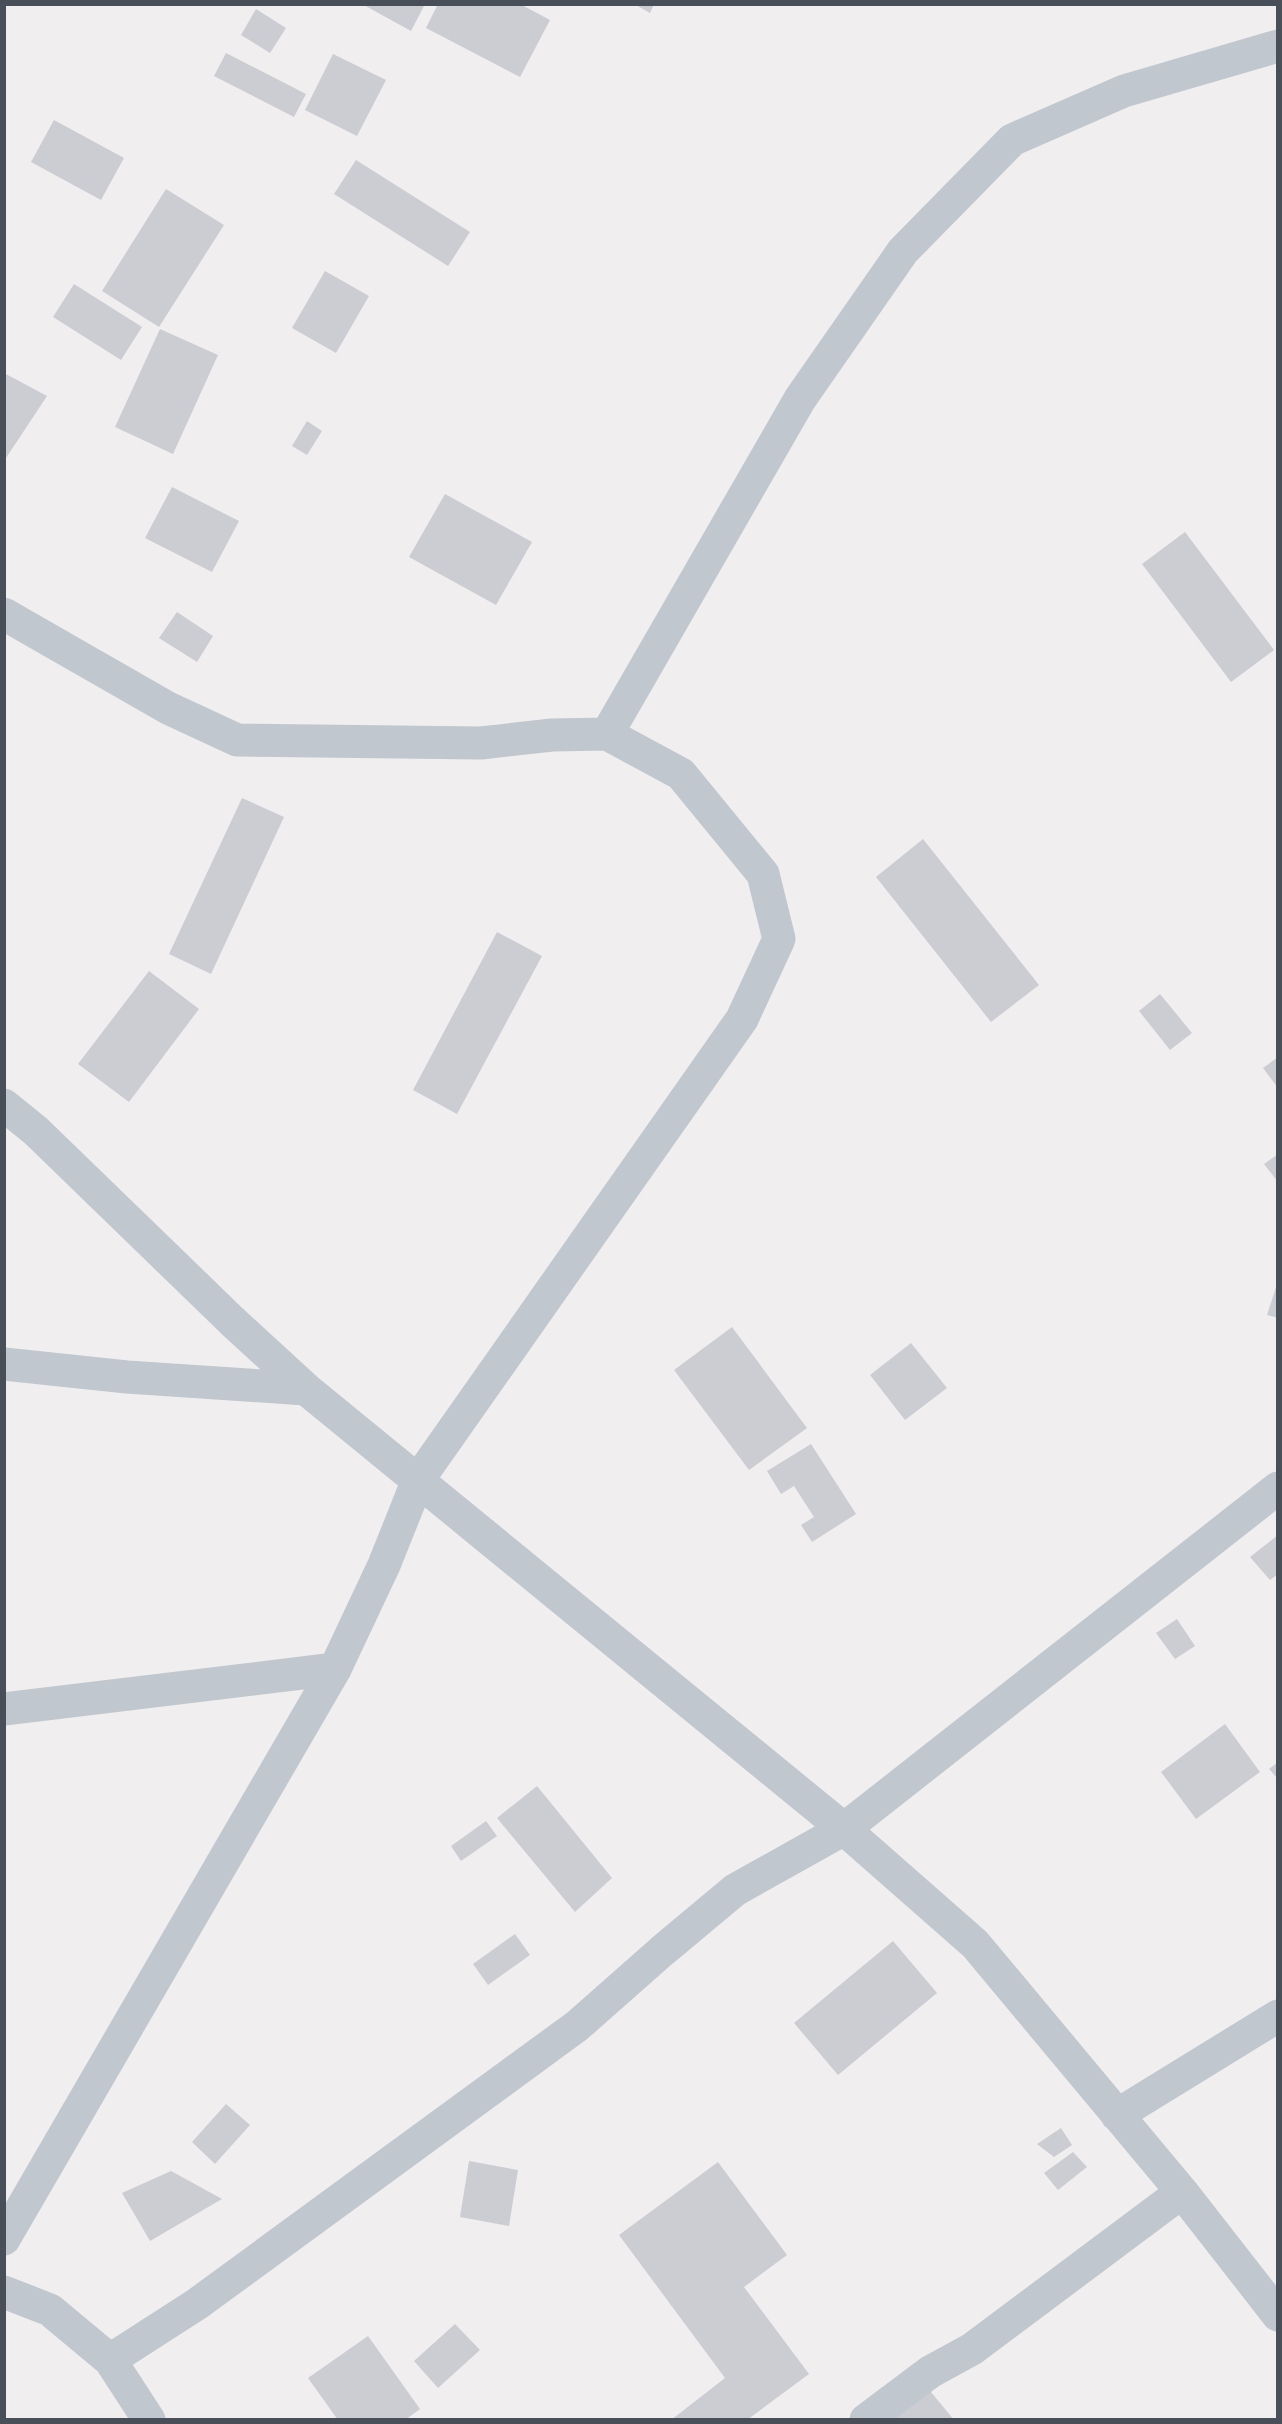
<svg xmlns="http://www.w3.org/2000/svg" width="1282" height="2424" font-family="'Fira Sans Condensed',sans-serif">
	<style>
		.building { fill: #cccdd2 }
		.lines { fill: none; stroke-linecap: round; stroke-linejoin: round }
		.minor { stroke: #c0c7ce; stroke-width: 33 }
	</style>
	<rect width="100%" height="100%" fill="#f0eeee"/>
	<!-- building -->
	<path class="building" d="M362,4H425L411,31Z
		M438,4H520L550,20L520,77L426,28Z
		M634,4H654L650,13Z
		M256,9L286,28L270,53L241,35Z
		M226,53L306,94L294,117L214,76Z
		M333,54L386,80L357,136L305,110Z
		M54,120L124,158L101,200L31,162Z
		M356,160L470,232L448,266L334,194Z
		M166,189L224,225L159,327L102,291Z
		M325,271L369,296L336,353L292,328Z
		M74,284L142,327L121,360L53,317Z
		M160,329L218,355L173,454L115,427Z
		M4,373L47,396L4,461Z
		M307,421L322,431L307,455L292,446Z
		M172,487L239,521L212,572L145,538Z
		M445,494L532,542L496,605L409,557Z
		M1185,532L1274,650L1231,682L1142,564Z
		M177,612L213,636L197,662L159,638Z
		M242,798L284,817L211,974L169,954Z
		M923,839L1039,985L991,1022L876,877Z
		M497,932L542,956L457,1114L413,1090Z
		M149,971L199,1009L129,1102L78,1064Z
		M1160,994L1192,1033L1170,1050L1139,1011Z
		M1278,1057V1088L1263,1068Z
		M1278,1154V1182L1264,1164Z
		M1277,1284L1278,1285V1318L1267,1315Z
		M732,1327L807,1428L749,1470L674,1370Z
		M911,1343L947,1388L905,1420L870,1375Z
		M811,1444L856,1514L812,1542L801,1525L814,1517L794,1486L781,1494L767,1471Z
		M1278,1535V1574L1270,1580L1250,1557Z
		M1177,1619L1195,1646L1175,1659L1156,1633Z
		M1225,1724L1260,1772L1196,1819L1161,1772Z
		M1278,1762V1779L1269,1769Z
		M537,1786L612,1878L575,1912L497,1818Z
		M486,1821L497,1836L461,1861L451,1846Z
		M515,1934L530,1955L488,1985L473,1964Z
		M893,1941L937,1993L838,2075L794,2023Z
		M226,2104L250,2125L215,2164L192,2142Z
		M1061,2128L1072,2145L1054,2157L1037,2144Z
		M1073,2152L1087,2167L1058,2190L1044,2173Z
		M469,2161L518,2170L509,2226L460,2217Z
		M718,2162L787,2255L744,2287L809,2374L747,2420H671L725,2378L619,2235Z
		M171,2171L222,2199L150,2241L122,2193Z
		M455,2324L480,2350L438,2388L414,2361Z
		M368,2336L420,2409L405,2420H338L308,2378Z
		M922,2381L954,2420H875Z"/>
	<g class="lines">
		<!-- minor -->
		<path class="minor" d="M4,614L168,708L237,740L481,743L552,735L607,734L681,774L763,874L779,939L742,1019L418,1480L384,1565L335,1669L4,2239
			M607,734L800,399L903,251L1012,140L1124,91L1278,46
			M4,1105L36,1131L232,1321L306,1389L844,1829L975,1944L1182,2192L1278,2315
			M4,1364L127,1377L306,1389
			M4,1709L335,1669
			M1117,2115L1278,2016
			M4,2292L50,2310L110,2360L149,2420
			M110,2360L197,2304L577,2026L662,1951L735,1890L844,1829L1278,1488
			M866,2420L930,2372L972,2349L1182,2192"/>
	</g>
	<!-- border -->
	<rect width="1282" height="2424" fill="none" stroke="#484f58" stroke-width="12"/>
</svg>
